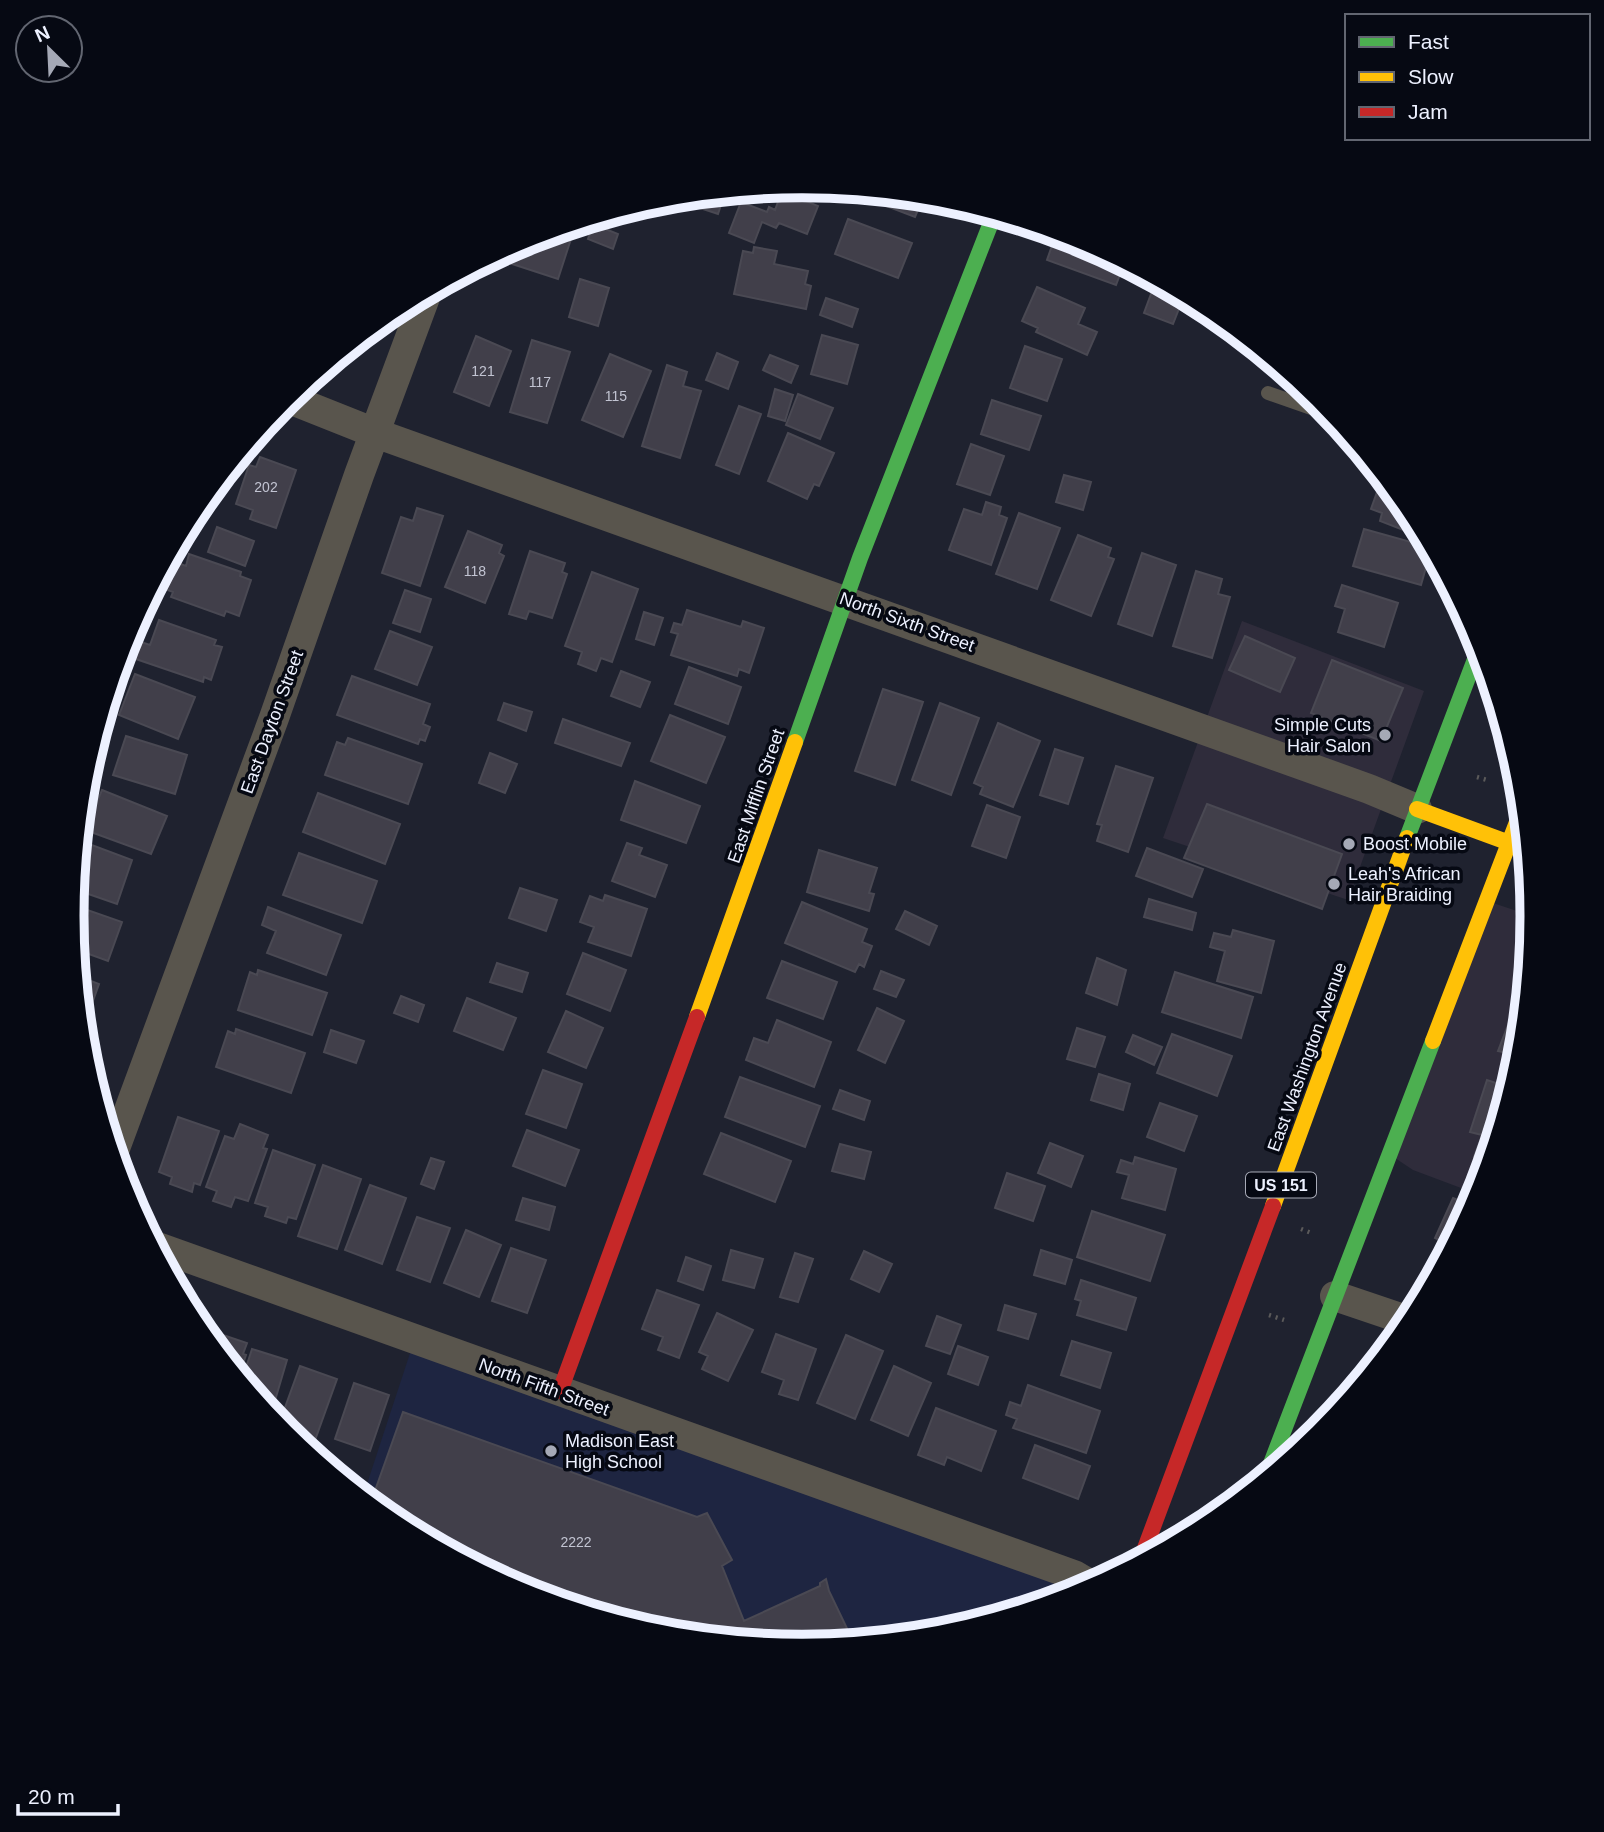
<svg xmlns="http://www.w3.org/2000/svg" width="1604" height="1832" font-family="Helvetica,sans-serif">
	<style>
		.commercial { fill: #2f2c3b }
		.built { fill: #1e2541 }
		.building { fill: #413f4a; stroke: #4a4953; stroke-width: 2 }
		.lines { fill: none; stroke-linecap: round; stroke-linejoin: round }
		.path { stroke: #5b5a5a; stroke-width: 4.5; stroke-dasharray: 2 5; stroke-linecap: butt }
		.lane { stroke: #59554d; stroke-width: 14 }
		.street { stroke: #59554d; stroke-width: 30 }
		.fast { stroke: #4caf50; stroke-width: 16 }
		.slow { stroke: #ffc107; stroke-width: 16 }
		.jam { stroke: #c62828; stroke-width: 16 }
		.poi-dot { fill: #a5a9b6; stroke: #060913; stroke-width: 2.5 }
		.labels { text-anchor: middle; stroke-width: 7; stroke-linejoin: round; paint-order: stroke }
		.number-label { font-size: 14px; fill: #c2c4d2 }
		.shield { fill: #060913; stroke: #a8abb8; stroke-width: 2 }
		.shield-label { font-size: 16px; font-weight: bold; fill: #edf1ff }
		.street-label { font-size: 18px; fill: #edf1ff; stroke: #060913 }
		.poi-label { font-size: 18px; fill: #edf1ff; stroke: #060913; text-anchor: start }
		.rim { fill: none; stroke: #edf1ff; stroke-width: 9 }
	</style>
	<rect width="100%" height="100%" fill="#1f222f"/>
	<!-- commercial -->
	<path class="commercial" d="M1242,621L1424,691L1348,900L1163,838Z
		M1487,901L1532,916L1518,1059L1477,1194L1413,1170L1389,1154Z"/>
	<!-- built -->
	<path class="built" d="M414,1341L1081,1591L944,1632L802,1646L659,1632L522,1591L396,1523L363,1496Z"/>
	<!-- building -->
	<path class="building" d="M802,186L848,190L845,202L801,187Z
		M782,191L818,206L807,234L779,223L776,228L762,222L754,243L729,233L741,202L767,212L769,207L775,210Z
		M862,192L923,198L915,217L860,196Z
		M725,193L718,214L679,201L680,198Z
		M848,219L912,243L898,278L835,254Z
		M593,224L618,234L613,249L588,239Z
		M551,233L571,239L558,279L497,259L499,254L523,241Z
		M1056,234L1082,241L1124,264L1116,285L1047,260Z
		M754,247L777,251L774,264L808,271L805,284L811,286L806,309L734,294L743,251L753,253Z
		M580,279L609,288L598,326L569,317Z
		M1155,283L1184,296L1173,324L1144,313Z
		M1037,287L1085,308L1078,324L1097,332L1087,355L1036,332L1038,328L1022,321Z
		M826,298L858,309L852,327L820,315Z
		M822,335L858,345L847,384L811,374Z
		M476,336L511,351L489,406L454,392Z
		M532,340L570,352L547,423L510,412Z
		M1025,346L1062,359L1047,401L1010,388Z
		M717,353L738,362L728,389L706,380Z
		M610,354L651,371L623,437L582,420Z
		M770,355L798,366L791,383L763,370Z
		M667,365L687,372L683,386L701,391L680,458L642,446Z
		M775,389L793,395L785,421L768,416Z
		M798,394L833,408L820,439L786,425Z
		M992,400L1041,416L1029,450L981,434Z
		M739,406L761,414L739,474L716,465Z
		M788,433L834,453L819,486L814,484L807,499L768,481Z
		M971,444L1004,456L990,495L957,484Z
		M260,457L296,470L276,528L250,519L253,510L236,504L249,465L256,467Z
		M1064,475L1091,482L1083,510L1056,502Z
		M222,477L207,513L196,509Z
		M1381,481L1387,484L1409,511L1424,538L1380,521L1382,513L1371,509Z
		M986,502L1001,507L999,515L1007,518L991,565L949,550L964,509L982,515Z
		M417,508L443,516L420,586L382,573L401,517L413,521Z
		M1019,513L1060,528L1037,589L996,574Z
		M217,527L254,541L245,566L208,552Z
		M1364,529L1429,547L1431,550L1421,585L1353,566Z
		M468,531L502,545L499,553L504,556L485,603L445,587Z
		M1078,535L1111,548L1108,557L1114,559L1091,616L1051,600Z
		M530,551L565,563L562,572L567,574L552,618L529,611L526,619L509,614Z
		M1142,553L1176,565L1152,636L1118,624Z
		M189,554L241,572L240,576L251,580L239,616L226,611L224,616L171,597L173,592L165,589L175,562L186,566Z
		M1196,571L1222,579L1218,594L1230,597L1212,658L1173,646Z
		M592,572L638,589L612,662L601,658L596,671L578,664L582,652L565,646Z
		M1342,585L1398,603L1384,647L1338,632L1345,609L1335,606Z
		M405,590L431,599L420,632L393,623Z
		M687,610L741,627L743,621L764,628L749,673L739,669L737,676L671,655L678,634L671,632L674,623L682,625Z
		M644,612L663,618L654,645L636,639Z
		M159,620L216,640L214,645L222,647L211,680L204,677L203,682L133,658L138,641L150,645Z
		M390,631L432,647L417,685L375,669Z
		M1245,636L1295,658L1280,692L1229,670Z
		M1332,660L1403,688L1381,741L1311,713Z
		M689,667L741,687L728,724L675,704Z
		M621,671L650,682L640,707L611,696Z
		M135,674L195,697L178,739L119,715Z
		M352,676L430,704L423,724L430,727L425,741L420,739L418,744L337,715Z
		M883,689L923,702L895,785L855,771Z
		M504,703L532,712L526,731L498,720Z
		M940,703L979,718L951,795L912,780Z
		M670,715L725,737L706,783L651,761Z
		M563,719L630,743L621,766L555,743Z
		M998,723L1040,741L1013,807L980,794L983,787L974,783Z
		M126,736L187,755L175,794L113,775Z
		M348,738L422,764L408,804L325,775L337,742L345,745Z
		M1055,749L1083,758L1068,804L1040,795Z
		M490,753L517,764L505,793L479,783Z
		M1116,766L1153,778L1128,852L1097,841L1102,825L1097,824Z
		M635,781L700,806L686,843L621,820Z
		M102,790L167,816L151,854L80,828L85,805L94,809Z
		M318,793L400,824L385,864L303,832Z
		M1207,804L1342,854L1322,909L1184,858Z
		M987,805L1020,817L1006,858L972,846Z
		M627,843L642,848L639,855L667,865L655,897L612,881Z
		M89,844L132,860L117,904L74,889L77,867L81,868Z
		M1147,848L1203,869L1192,897L1136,876Z
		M819,850L877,868L869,893L874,894L869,911L807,892Z
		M299,853L377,881L362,923L283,895Z
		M520,888L557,900L546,931L509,918Z
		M605,895L647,909L631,956L588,942L594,927L580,922L590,896L603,901Z
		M1149,899L1196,913L1192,930L1144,917Z
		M802,902L867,929L862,942L872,946L864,967L859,964L855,972L785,943Z
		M73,905L122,922L108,961L75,949Z
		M268,907L341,935L326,975L267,953L276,931L262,925Z
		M905,911L937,926L929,945L896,929Z
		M1233,930L1274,941L1261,993L1217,981L1225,951L1210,947L1214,933L1231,937Z
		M583,953L626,970L610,1011L567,994Z
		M1097,958L1126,970L1117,1005L1086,993Z
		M782,961L837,982L823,1019L767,998Z
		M497,963L528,973L522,992L490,982Z
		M258,970L327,993L312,1035L238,1010L250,972L257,975Z
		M881,971L904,980L896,997L874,989Z
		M1175,972L1253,997L1241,1038L1162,1012Z
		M78,976L99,984L85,1023L82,1022Z
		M401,996L424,1005L418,1022L394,1013Z
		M467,998L516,1018L503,1050L454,1031Z
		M877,1008L904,1021L885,1063L858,1050Z
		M566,1011L603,1028L586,1068L548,1052Z
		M1513,1012L1523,1015L1518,1059L1487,1162L1474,1157L1482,1135L1470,1132L1487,1080L1502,1085L1512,1054L1498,1051Z
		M777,1020L831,1042L814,1087L746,1060L754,1038L768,1043Z
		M1077,1028L1105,1037L1095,1067L1067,1059Z
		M236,1029L305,1053L291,1093L216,1067L228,1031L235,1034Z
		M331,1030L364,1041L356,1063L324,1052Z
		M1172,1034L1232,1056L1217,1096L1157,1073Z
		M1133,1035L1162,1047L1154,1065L1126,1052Z
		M543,1070L582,1084L566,1128L526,1114Z
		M1099,1074L1130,1084L1123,1110L1091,1100Z
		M740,1077L820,1106L805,1147L725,1117Z
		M840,1090L870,1101L864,1120L833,1109Z
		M1160,1103L1197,1116L1184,1151L1147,1137Z
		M178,1117L219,1131L200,1185L194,1183L192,1192L170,1184L172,1177L159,1172Z
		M240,1124L268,1135L263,1148L267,1149L248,1201L235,1197L231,1207L213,1201L217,1191L206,1187L225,1136L234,1139Z
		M527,1130L579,1150L565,1186L513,1166Z
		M721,1133L791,1161L775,1202L704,1174Z
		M1050,1143L1083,1156L1071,1187L1038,1173Z
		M840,1144L871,1152L864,1179L832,1171Z
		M273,1150L315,1165L296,1219L288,1217L286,1223L265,1216L268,1207L255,1203Z
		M1135,1157L1176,1169L1165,1210L1122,1198L1129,1175L1117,1172L1121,1160L1133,1164Z
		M431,1158L444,1162L434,1189L421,1184Z
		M323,1165L361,1179L337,1249L298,1236Z
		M1007,1173L1045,1186L1033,1221L995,1208Z
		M370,1185L406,1198L382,1264L345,1250Z
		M523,1198L555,1207L549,1230L516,1220Z
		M1453,1198L1471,1206L1450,1245L1435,1238Z
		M1092,1211L1165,1235L1150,1281L1077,1257Z
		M417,1217L450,1228L430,1282L397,1270Z
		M466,1230L501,1245L479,1297L444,1283Z
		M511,1248L546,1260L527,1313L492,1301Z
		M731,1250L763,1259L754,1288L723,1280Z
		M1041,1250L1072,1260L1065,1284L1034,1275Z
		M864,1251L892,1264L879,1292L851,1279Z
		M795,1253L813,1259L798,1302L780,1297Z
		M686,1257L711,1266L703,1290L678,1281Z
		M1081,1280L1136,1298L1126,1330L1077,1315L1081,1301L1075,1299Z
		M657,1290L699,1305L679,1358L658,1350L663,1337L642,1329Z
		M1005,1305L1036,1314L1028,1339L998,1330Z
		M717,1313L753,1330L728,1381L702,1369L708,1356L699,1352Z
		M937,1316L961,1325L950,1354L926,1346Z
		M220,1334L247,1343L243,1354L246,1355L239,1376L211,1342L213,1338L218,1339Z
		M776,1334L816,1349L798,1400L779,1394L784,1380L762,1372Z
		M846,1335L883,1351L855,1419L817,1403Z
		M1072,1341L1111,1353L1100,1388L1061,1375Z
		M958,1346L988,1357L978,1385L948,1374Z
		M252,1349L287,1360L271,1414L242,1380Z
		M300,1366L337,1379L314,1443L287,1433L279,1424Z
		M894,1366L931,1383L908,1436L871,1420Z
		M354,1383L389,1395L370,1451L335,1439Z
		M1028,1385L1100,1411L1086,1453L1013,1428L1017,1419L1006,1415L1010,1402L1021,1406Z
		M936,1408L996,1431L981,1471L947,1457L944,1465L918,1455Z
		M403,1412L697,1517L707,1513L732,1560L722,1566L744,1621L820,1586V1583L826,1579L829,1591L853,1641L802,1646L659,1632L522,1591L396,1523L371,1502Z
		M1035,1445L1090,1466L1078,1499L1023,1478Z"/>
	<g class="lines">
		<!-- path -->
		<path class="path" d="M1477,777L1487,780
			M1301,1229L1314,1234
			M1269,1315L1284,1320"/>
		<!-- lane -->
		<path class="lane" d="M1268,393L1331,415"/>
		<!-- street -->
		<path class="street" d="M287,398L375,433L1369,789L1417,809
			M114,1151L274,718L359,475L427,292
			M155,1246L1074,1575L1091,1585
			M1335,1296L1409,1321"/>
		<!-- fast -->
		<path class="fast" d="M795,742L860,558L994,215
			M1407,838L1480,646
			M1267,1474L1433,1041"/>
		<!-- slow -->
		<path class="slow" d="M1417,809L1526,849
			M697,1017L795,742
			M1433,1041L1522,809
			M1273,1206L1407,838"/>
		<!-- jam -->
		<path class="jam" d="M560,1391L697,1017
			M1141,1559L1273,1206"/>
	</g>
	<!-- markers -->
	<g class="poi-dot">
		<circle cx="1385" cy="735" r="7"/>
		<circle cx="1349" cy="844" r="7"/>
		<circle cx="1334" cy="884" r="7"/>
		<circle cx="551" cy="1451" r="7"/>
	</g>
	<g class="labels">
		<!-- number labels -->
		<g class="number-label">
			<text x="483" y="376">121</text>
			<text x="540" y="387">117</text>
			<text x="616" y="401">115</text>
			<text x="266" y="492">202</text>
			<text x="475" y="576">118</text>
			<text x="576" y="1547">2222</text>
		</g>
		<!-- shield labels -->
		<rect class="shield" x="1246" y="1172.5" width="70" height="25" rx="5"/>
		<g class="shield-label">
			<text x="1281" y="1191">US 151</text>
		</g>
		<!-- street labels -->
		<g class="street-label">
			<text transform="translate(907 622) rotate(20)" y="6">North Sixth Street</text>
			<text transform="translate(272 722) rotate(-70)" y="6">East Dayton Street</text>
			<text transform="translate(756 796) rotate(-71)" y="6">East Mifflin Street</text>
			<text transform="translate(1307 1057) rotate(-70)" y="6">East Washington Avenue</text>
			<text transform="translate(544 1387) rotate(20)" y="6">North Fifth Street</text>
		</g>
		<!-- poi labels -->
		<g class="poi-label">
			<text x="1371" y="731" text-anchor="end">Simple Cuts<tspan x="1371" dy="21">Hair Salon</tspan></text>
			<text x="1363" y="850">Boost Mobile</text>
			<text x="1348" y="880">Leah's African<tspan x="1348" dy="21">Hair Braiding</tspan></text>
			<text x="565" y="1447">Madison East<tspan x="565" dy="21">High School</tspan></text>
		</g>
	</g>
	<!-- crop -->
	<path d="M0 0H1604V1832H0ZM84 916a718 718 0 1 1 1436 0a718 718 0 1 1-1436 0Z" fill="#060913" fill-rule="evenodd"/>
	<path class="rim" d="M84 916a718 718 0 1 1 1436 0a718 718 0 1 1-1436 0Z"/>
	<!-- legend -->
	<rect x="1345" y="14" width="245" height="126" fill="#060913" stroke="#626671" stroke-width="2"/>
	<rect x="1359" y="37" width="35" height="10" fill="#4caf50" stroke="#626671" stroke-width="2"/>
	<text x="1408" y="49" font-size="21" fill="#edf1ff">Fast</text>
	<rect x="1359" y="72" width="35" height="10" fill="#ffc107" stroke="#626671" stroke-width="2"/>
	<text x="1408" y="84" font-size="21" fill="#edf1ff">Slow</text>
	<rect x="1359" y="107" width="35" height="10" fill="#c62828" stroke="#626671" stroke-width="2"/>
	<text x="1408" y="119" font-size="21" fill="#edf1ff">Jam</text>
	<!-- north arrow -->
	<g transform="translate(49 49) rotate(336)"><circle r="33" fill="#060913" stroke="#626671" stroke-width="2"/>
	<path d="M0-5L12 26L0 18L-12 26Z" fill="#a5a9b6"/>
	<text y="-10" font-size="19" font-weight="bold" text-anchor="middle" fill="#edf1ff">N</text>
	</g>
	<!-- scale -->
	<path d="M18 1804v10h100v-10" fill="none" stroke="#edf1ff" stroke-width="3.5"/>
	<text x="28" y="1804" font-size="21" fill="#edf1ff" stroke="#060913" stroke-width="5" paint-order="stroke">20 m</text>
</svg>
